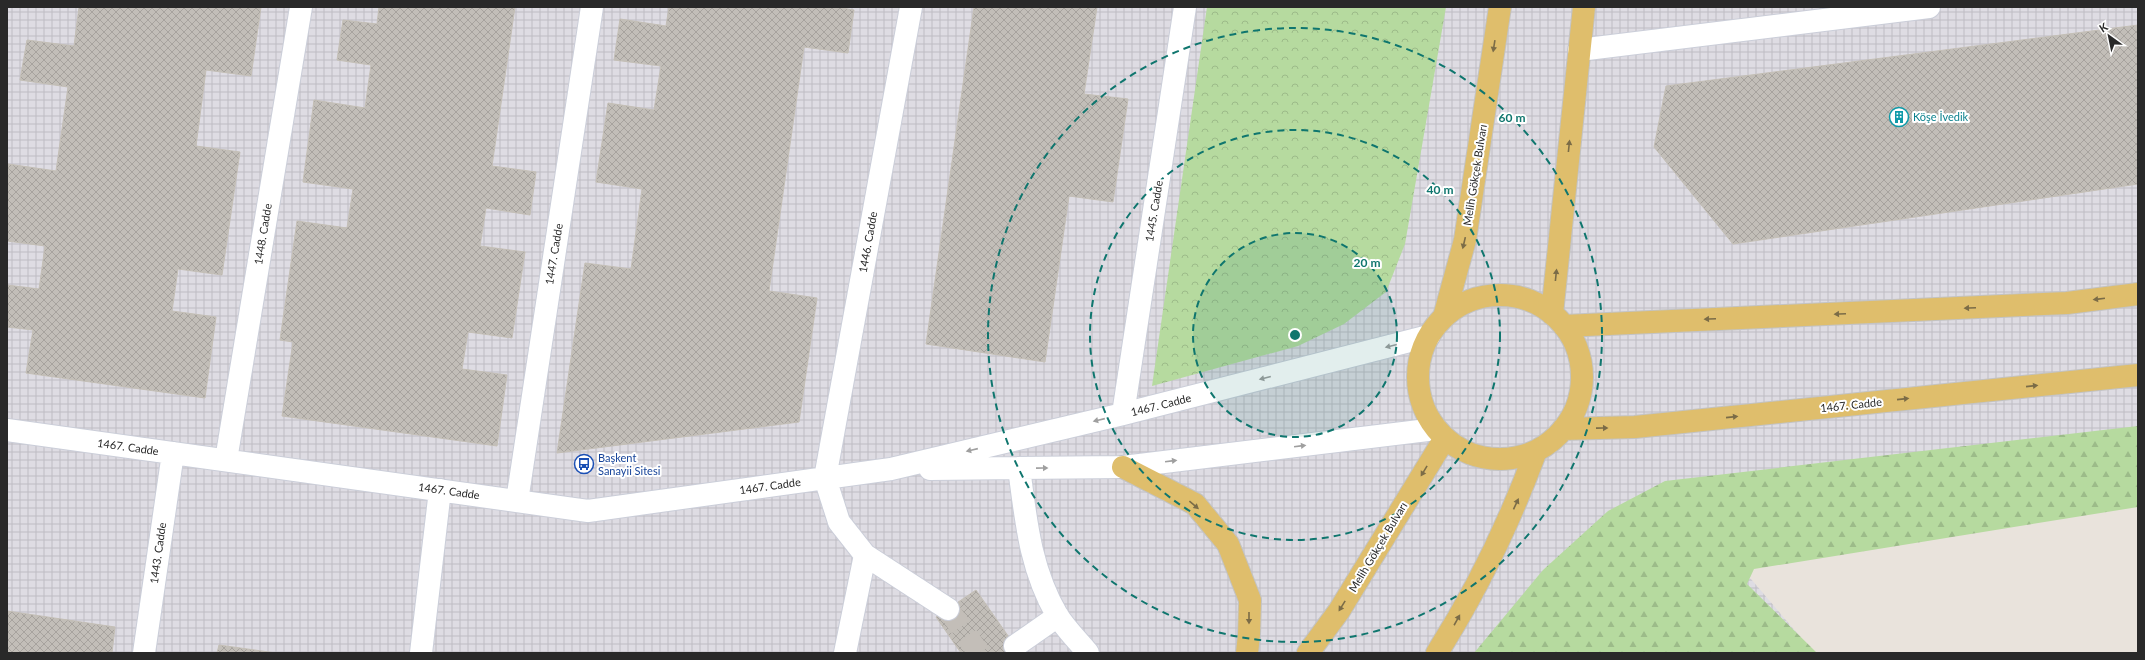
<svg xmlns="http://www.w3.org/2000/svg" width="2145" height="660" font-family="Lato,sans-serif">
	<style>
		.industrial { fill: url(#industrial-grid) }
		.forest { fill: url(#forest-firs) }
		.park { fill: url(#park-crowns) }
		.building { fill: url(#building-cross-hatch); stroke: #c4bfb6 }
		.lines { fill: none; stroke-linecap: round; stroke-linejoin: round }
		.minor-tunnel { stroke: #c3beb8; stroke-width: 22; stroke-dasharray: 22 11; stroke-linecap: butt }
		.minor-casing { stroke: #cbced9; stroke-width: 24 }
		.major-casing { stroke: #c3c3c3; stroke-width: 24 }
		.minor { stroke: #fff; stroke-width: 22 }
		.major { stroke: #dfbe6c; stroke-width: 22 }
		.oneway { fill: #7b6c47 }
		.oneway2 { fill: #9f9f9f }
		.ring { fill: none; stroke: #0f766e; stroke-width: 2; stroke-dasharray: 7 5 }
		.labels { text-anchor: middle; stroke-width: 4; stroke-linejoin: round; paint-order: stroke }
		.culture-label { font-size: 11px; fill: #0d838f; stroke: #fff; text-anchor: start }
		.street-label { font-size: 11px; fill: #292929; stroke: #fff }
		.transit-label { font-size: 11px; fill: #164399; stroke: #fff; text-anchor: start }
		.centre { fill: #0f766e; stroke: #fff; stroke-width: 2 }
		.ring-label { font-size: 12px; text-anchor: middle; font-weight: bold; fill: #0f766e; stroke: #fff; stroke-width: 4; stroke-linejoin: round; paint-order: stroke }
	</style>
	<defs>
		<pattern id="industrial-grid" width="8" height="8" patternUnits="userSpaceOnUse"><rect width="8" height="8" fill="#dedce3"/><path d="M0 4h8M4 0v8" fill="none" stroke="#bebdc3"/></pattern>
		<pattern id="forest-firs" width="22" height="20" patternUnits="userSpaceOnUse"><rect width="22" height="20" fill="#b6da9f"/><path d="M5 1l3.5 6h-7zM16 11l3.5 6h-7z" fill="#9cbb89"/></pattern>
		<pattern id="park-crowns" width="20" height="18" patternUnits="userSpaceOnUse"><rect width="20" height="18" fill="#b6da9f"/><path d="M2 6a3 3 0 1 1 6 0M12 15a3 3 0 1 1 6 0" fill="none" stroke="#9cbb89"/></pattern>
		<pattern id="building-cross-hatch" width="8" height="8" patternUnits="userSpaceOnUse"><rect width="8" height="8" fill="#c2beb8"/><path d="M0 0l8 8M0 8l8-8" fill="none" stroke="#a7a39e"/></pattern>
	</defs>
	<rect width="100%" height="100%" fill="#e9e3dc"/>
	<!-- industrial -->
	<path class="industrial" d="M7,7H2138V460L1681,497L1814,653H7Z"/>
	<!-- forest -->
	<path class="forest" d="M2138,426V507L1754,569L1747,584L1817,653H1474L1543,570L1608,511L1665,481Z"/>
	<!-- park -->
	<path class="park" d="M1207,7H1446L1405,244L1386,292L1344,324L1298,346L1152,386Z"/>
	<!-- building -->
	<path class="building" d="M79,7H261L251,76L206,70L196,146L240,152L222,275L178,269L172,311L216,317L205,398L26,373L33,330L7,327V285L39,289L45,246L7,241L8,164L56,171L68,87L20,80L27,40L74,46Z
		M379,7H515L492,166L536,172L530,215L486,208L480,246L525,252L512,338L468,332L462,369L507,375L497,446L282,416L293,342L280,340L297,221L347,228L353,189L303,182L314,100L365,108L371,65L337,60L343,20L377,24Z
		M669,7H837L854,10L848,53L804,47L769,291L817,298L799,422L557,453L585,263L631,269L642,189L596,182L608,103L654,110L661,66L614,60L620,19L666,26Z
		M974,7H1097L1084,94L1128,99L1113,202L1069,196L1045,362L926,344Z
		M2138,25V184L1733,244L1654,147L1666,86Z
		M976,590L1020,653H961L936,617Z
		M7,611L115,627L112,653H7Z
		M219,645L276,653H217Z"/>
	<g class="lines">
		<!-- minor-tunnel -->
		<path class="minor-tunnel" d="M948,609L979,653"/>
		<defs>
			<path id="minor" d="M911,7L825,478L839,522L865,555L948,609
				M1579,50L1929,7
				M1123,414L1185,7
				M7,430L588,511L891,469L1123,414L1429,336
				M226,460L301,7
				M1019,468C1026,521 1030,568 1057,615C1065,628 1078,641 1088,653
				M930,469L1123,467L1436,429
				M517,501L592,7
				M1015,646L1058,616
				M144,653L173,453
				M421,653L440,490
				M845,653L865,555"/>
			<path id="major" d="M1418 377a82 82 0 1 1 164 0a82 82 0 1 1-164 0Z
				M1552,314L1584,7
				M1444,317L1465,240L1500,7
				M1564,326L2067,303L2138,294
				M1563,429L1635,427L2138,375
				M1123,467L1195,504L1228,544L1250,600L1249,635L1247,653
				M1308,653L1339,611L1445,438
				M1437,653C1477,590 1510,521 1536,451"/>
		</defs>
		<!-- minor casing -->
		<use href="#minor" class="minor-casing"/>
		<!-- major casing -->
		<use href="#major" class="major-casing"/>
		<!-- minor -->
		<use href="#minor" class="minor"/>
		<!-- major -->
		<use href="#major" class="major"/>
	</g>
	<!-- one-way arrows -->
	<defs><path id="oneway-solid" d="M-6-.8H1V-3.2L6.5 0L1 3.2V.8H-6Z"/></defs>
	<g class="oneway">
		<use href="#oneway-solid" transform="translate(1494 46) rotate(99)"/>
		<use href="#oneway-solid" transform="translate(1569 146) rotate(-84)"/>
		<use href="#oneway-solid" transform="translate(1464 243) rotate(103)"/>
		<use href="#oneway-solid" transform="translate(1556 275) rotate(-84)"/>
		<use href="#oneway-solid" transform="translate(2099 299) rotate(173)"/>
		<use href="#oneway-solid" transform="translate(1970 308) rotate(177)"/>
		<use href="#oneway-solid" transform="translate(1840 314) rotate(177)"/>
		<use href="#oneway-solid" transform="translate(1710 319) rotate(177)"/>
		<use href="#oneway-solid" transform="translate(2032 386) rotate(-6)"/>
		<use href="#oneway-solid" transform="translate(1903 399) rotate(-6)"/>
		<use href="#oneway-solid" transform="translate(1732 417) rotate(-6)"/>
		<use href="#oneway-solid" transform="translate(1602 428) rotate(-1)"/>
		<use href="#oneway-solid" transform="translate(1424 471) rotate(121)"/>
		<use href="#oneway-solid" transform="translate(1516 504) rotate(-65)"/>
		<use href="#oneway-solid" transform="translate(1194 505) rotate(40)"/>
		<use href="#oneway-solid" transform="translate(1342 606) rotate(122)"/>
		<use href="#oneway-solid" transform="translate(1249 618) rotate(90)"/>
		<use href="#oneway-solid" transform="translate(1457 620) rotate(-61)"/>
	</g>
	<g class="oneway2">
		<use href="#oneway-solid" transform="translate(1391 346) rotate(166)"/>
		<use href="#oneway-solid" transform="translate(1265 378) rotate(166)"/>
		<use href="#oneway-solid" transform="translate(1099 420) rotate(167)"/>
		<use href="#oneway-solid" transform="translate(1300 446) rotate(-7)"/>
		<use href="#oneway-solid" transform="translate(972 450) rotate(167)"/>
		<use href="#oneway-solid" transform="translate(1171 461) rotate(-7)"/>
		<use href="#oneway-solid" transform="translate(1042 468) rotate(-1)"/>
	</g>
	<!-- distance rings -->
	<circle cx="1295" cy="335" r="102" fill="#0f766e" fill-opacity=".12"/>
	<g class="ring">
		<circle cx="1295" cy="335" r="102"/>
		<circle cx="1295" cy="335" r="205"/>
		<circle cx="1295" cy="335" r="307"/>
	</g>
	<!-- icons -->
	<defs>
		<symbol id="building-ring" viewBox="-11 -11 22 22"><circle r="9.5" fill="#fff" stroke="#0f9aa8" stroke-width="1.5"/><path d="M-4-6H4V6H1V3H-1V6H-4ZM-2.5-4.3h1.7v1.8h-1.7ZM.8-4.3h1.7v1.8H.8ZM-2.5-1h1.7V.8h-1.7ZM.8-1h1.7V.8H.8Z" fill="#0f9aa8"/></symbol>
		<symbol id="bus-ring" viewBox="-11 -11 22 22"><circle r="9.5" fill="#fff" stroke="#1a4fb4" stroke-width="1.5"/><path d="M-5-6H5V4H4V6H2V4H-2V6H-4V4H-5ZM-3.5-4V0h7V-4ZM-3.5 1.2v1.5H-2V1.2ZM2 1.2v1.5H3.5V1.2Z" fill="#1a4fb4"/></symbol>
	</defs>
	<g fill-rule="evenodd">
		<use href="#building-ring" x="1888" y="106" width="22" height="22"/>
		<use href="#bus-ring" x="573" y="453" width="22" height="22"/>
	</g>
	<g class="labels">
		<!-- culture labels -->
		<g class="culture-label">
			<text x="1913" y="121">Köşe İvedik</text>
		</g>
		<!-- street labels -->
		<g class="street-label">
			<text transform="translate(1475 175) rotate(-81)" y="4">Melih Gökçek Bulvarı</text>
			<text transform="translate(1154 211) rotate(-81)" y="4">1445. Cadde</text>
			<text transform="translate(263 234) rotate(-81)" y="4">1448. Cadde</text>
			<text transform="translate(868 242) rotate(-80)" y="4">1446. Cadde</text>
			<text transform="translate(554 254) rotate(-81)" y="4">1447. Cadde</text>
			<text transform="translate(1161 405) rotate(-14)" y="4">1467. Cadde</text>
			<text transform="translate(1851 405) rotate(-6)" y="4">1467. Cadde</text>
			<text transform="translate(128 447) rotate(8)" y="4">1467. Cadde</text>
			<text transform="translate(770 486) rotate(-8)" y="4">1467. Cadde</text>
			<text transform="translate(449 491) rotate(8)" y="4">1467. Cadde</text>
			<text transform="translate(1378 547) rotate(-59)" y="4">Melih Gökçek Bulvarı</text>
			<text transform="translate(158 553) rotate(-82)" y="4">1443. Cadde</text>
		</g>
		<!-- transit labels -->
		<g class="transit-label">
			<text x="598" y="462">Başkent<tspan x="598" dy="13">Sanayii Sitesi</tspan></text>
		</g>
	</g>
	<circle cx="1295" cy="335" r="6" class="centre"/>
	<g class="ring-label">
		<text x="1512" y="122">60 m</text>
		<text x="1440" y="194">40 m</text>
		<text x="1367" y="267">20 m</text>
	</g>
	<!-- border -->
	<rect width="2145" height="660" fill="none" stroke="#292929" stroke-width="16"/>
	<!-- north arrow -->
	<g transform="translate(2109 36) rotate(327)" stroke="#ffffff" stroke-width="3" paint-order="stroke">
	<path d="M0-3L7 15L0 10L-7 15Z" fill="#292929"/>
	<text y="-6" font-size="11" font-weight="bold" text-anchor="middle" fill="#292929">K</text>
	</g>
</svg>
